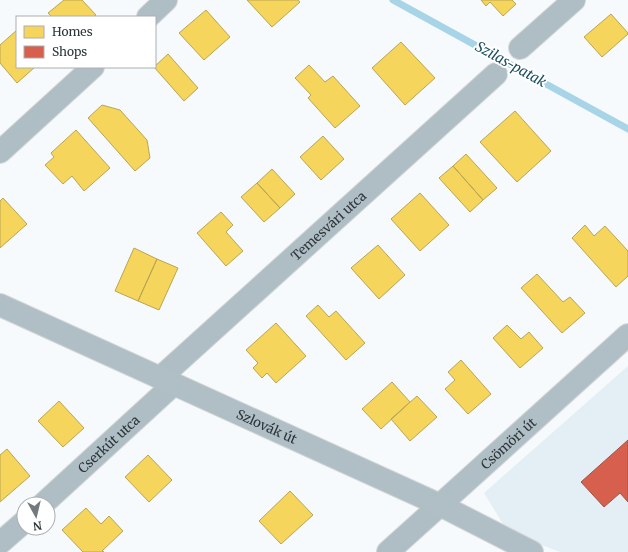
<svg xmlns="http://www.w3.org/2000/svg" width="628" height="552" font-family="Merriweather,serif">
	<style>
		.built { fill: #e3eff4 }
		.homes { fill: #f6d55c; stroke: #b9a552 }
		.shops { fill: #d6604d; stroke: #a35347 }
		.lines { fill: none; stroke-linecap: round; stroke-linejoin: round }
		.stream { stroke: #a7d4e7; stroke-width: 7 }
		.minor-casing { stroke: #d3d7d8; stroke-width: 24 }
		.major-casing { stroke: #d3d7d8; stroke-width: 24 }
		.minor { stroke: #afbec4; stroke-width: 22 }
		.major { stroke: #b0bec5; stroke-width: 22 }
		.labels { text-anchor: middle; stroke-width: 4; stroke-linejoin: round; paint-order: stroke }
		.street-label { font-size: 13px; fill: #2c3539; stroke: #fff }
		.water-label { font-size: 14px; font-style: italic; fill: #1b4e61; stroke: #fff }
	</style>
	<rect width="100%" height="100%" fill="#f7fafc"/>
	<!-- built -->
	<path class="built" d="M628,366V552H560L508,532L484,493Z"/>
	<!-- homes -->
	<path class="homes" d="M64,0H82L96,15L93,17H52L48,13Z
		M247,0H298L300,2L272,27Z
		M481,0H512L516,4L503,16L490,2L486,6Z
		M206,10L230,37L204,60L179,33Z
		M611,14L628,33V34L602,57L584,37Z
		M17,30V67H35L17,83L0,63V45Z
		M401,42L435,78L405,105L372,68Z
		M168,54L198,88L184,101L154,67Z
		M309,65L325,82L333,76L360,106L335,128L308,98L311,95L295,78Z
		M102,105L120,110L147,140L150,158L135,171L88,118Z
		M515,111L551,151L517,182L480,142Z
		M76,130L110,168L84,191L72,176L63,184L45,165L54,157L51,153Z
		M323,136L344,159L321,180L300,157Z
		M466,154L497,188L483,200L453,166Z
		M453,166L483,200L470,212L439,178Z
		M272,169L295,194L280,208L257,183Z
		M257,183L280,208L264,222L241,197Z
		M420,193L449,225L420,251L391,219Z
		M3,198L27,224L0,248V201Z
		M221,212L233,225L226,232L243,251L226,266L197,233Z
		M585,225L594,236L605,226L628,251V276L616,287L572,238Z
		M378,245L405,275L379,299L351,268Z
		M134,248L157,259L138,301L115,291Z
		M157,259L178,268L159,310L138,301Z
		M537,274L563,302L570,297L585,313L562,333L521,288Z
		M318,305L329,317L336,311L365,343L346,360L306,316Z
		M276,323L306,356L276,383L267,373L262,378L253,368L258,363L246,350Z
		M507,325L521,339L529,332L543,348L520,368L493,338Z
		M461,360L491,394L468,414L445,389L455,380L448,372Z
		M392,382L410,402L381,429L362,409Z
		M417,396L437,417L410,441L391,419Z
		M59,401L84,428L63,447L38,421Z
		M7,449L30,476L0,502V455Z
		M148,455L172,480L149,502L125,477Z
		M290,491L313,515L281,544L259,521Z
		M86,508L101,524L109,516L123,531L102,551L104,552H83L62,530Z"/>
	<!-- shops -->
	<path class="shops" d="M628,440V502L620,493L604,507L581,482Z"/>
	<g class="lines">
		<!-- stream -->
		<path class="stream" d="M393,0L628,129"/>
		<defs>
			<g id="minor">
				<path d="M148,17L166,0"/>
				<path d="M520,48L574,0"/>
				<path d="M0,152L93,67"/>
				<path id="s1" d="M160,378L496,74"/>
				<path id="s2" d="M43,504L174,384"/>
				<path d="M0,543L24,522"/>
				<path d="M388,552L440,505"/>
			</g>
			<g id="major">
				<path id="s3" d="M0,305L440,505L532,552"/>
				<path id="s4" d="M440,505L628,335"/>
			</g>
		</defs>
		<!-- minor casing -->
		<use href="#minor" class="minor-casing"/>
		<!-- major casing -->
		<use href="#major" class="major-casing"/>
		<!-- minor -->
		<use href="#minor" class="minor"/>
		<!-- major -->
		<use href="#major" class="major"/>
	</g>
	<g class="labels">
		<!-- street labels -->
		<g class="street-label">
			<text dy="5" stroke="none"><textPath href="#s1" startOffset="227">Temesvári utca</textPath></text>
			<text dy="5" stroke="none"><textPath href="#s3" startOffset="293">Szlovák út</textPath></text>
			<text dy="5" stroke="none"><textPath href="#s2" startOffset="89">Cserkút utca</textPath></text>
			<text dy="5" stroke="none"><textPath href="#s4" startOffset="92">Csömöri út</textPath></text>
		</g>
		<!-- water labels -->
		<g class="water-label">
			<text transform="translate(511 64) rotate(29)" y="5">Szilas-patak</text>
		</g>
	</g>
	<!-- legend -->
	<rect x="16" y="16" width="140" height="52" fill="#ffffff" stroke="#abaeb0"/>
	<rect x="24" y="26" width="20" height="12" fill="#f6d55c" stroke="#abaeb0"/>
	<text x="52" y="36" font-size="12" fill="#2c3539">Homes</text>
	<rect x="24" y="46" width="20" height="12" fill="#d6604d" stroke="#abaeb0"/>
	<text x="52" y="56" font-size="12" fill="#2c3539">Shops</text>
	<!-- north arrow -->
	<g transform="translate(36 516) rotate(172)"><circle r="19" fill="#ffffff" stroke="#abaeb0"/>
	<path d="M0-3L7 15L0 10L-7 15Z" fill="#737a7d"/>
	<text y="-6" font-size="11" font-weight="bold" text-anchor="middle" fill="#2c3539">N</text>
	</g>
</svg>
